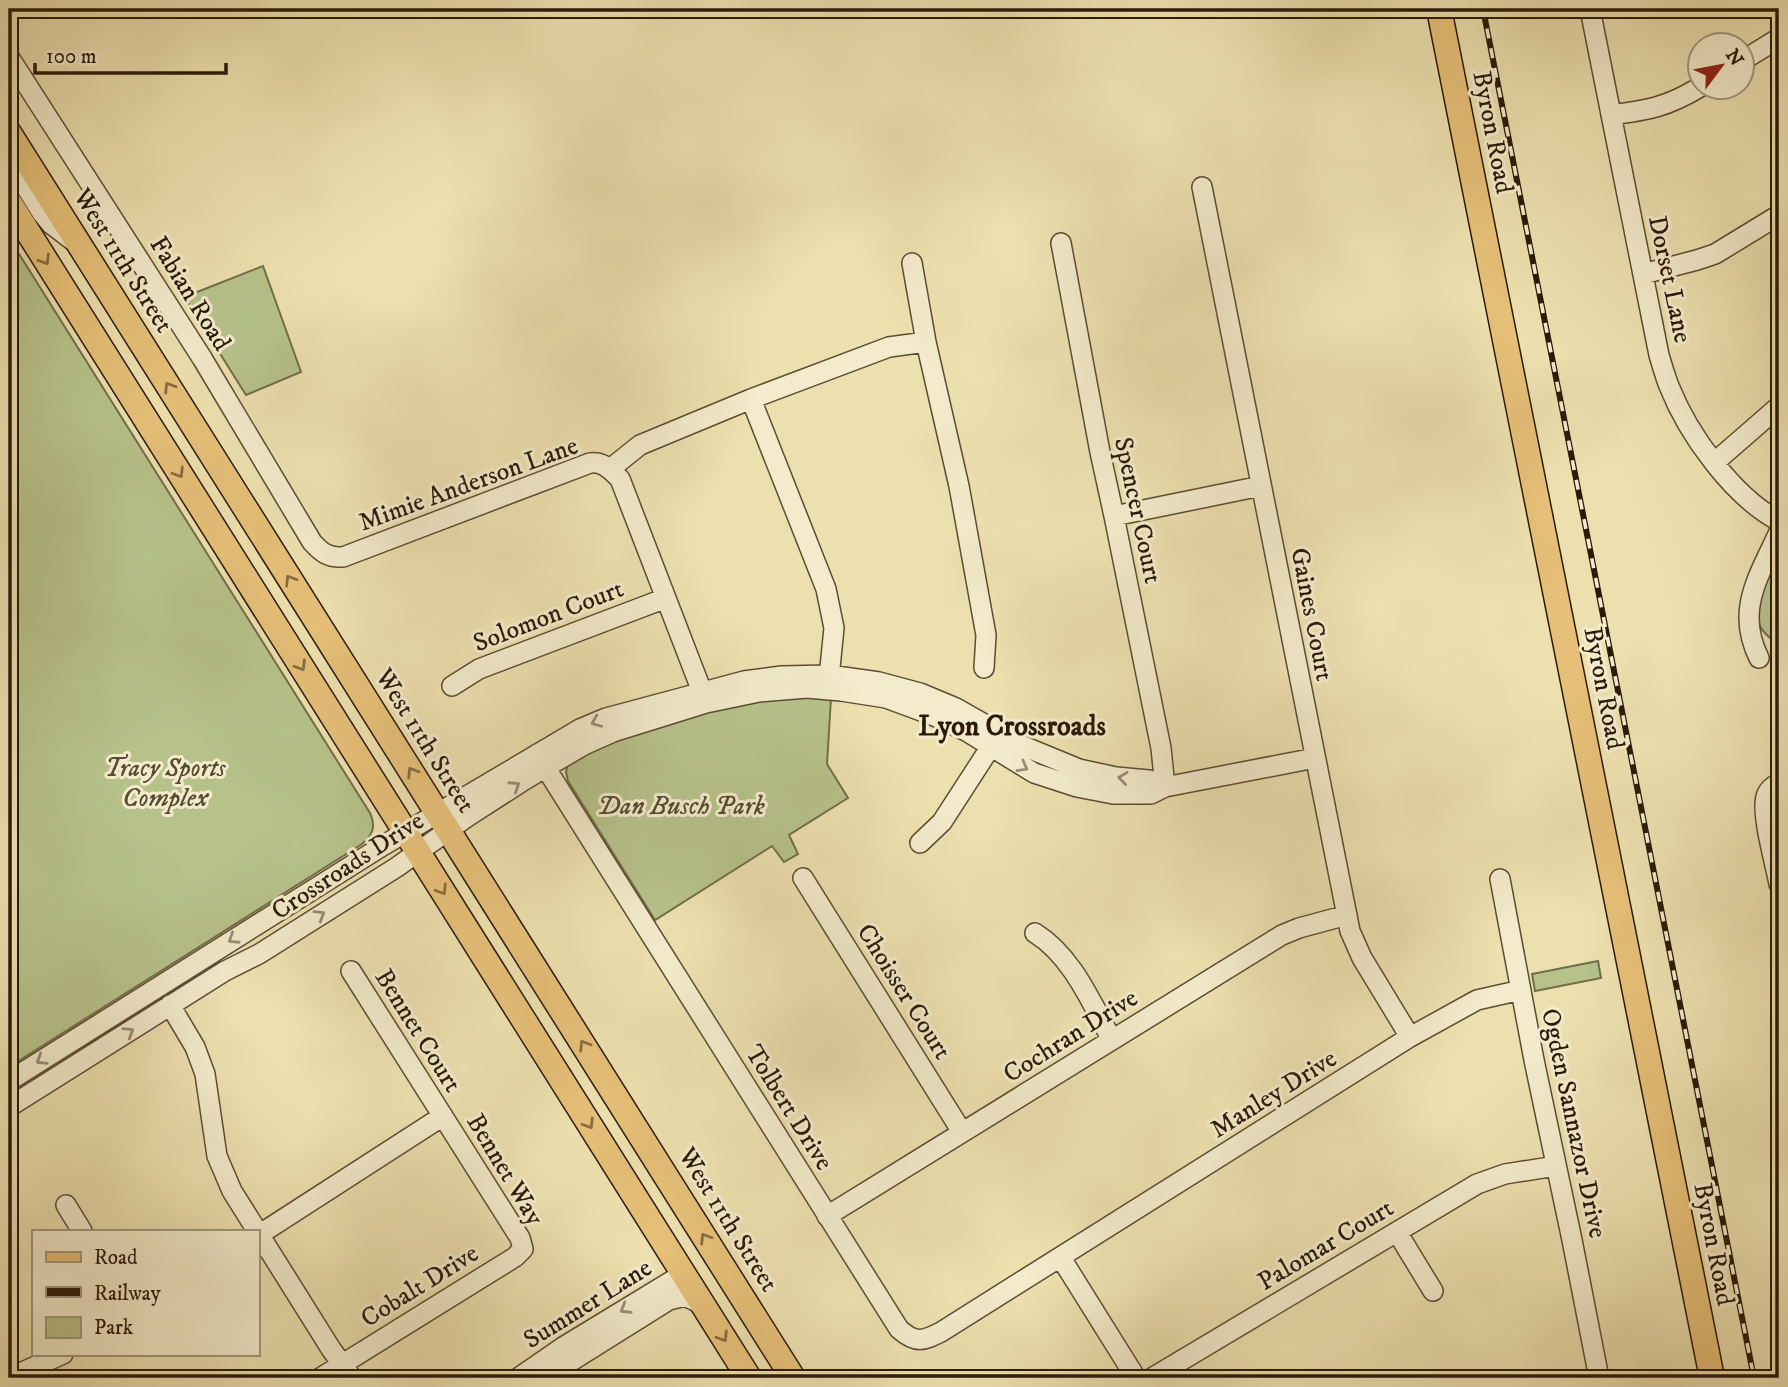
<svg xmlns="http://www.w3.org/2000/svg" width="1788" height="1387" font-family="'IM FELL DW Pica',serif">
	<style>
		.green { fill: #b7c28b; stroke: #716e4a; stroke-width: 2 }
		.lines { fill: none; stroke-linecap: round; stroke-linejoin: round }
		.minor-casing { stroke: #5c4c33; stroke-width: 22 }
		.major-casing { stroke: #2b1a0a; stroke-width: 27 }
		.minor { stroke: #f3ebcb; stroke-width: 19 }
		.major { stroke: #e6c078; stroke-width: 24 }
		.rail-casing { stroke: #2b1a0a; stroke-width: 6 }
		.rail { stroke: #f3ebcb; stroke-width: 3.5; stroke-dasharray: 10; stroke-linecap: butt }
		.oneway { stroke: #886d41 }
		.oneway2 { stroke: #998d74 }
		.labels { text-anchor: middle; stroke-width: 6; stroke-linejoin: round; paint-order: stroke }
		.street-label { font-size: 26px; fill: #2b1a0a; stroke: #f3ebcb }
		.park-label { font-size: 26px; font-style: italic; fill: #554c31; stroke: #f3ebcb }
		.neighbourhood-label { font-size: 28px; font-weight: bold; fill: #2b1a0a; stroke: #f3ebcb }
	</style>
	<rect width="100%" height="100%" fill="#ede0af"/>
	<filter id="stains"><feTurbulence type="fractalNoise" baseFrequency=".00286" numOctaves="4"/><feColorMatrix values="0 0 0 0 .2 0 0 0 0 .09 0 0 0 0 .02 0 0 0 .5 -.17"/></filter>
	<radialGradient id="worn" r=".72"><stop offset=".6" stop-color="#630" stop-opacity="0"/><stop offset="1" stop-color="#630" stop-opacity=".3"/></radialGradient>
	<!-- green -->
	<path class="green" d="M9,238L370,813C376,826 373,835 362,844L9,1067Z
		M263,266L301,372L246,395L187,301V296Z
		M1779,550V647C1773,639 1764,635 1760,626C1751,608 1771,568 1779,550Z
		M791,697L831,698L827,764L848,798L789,835L798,854L784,862L772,846L655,920L568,781L566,772L568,763L605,743L732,705Z
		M1598,961L1601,978L1535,991L1532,974Z"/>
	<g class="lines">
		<defs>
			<path id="minor" d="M1590,9L1659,355C1662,365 1665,376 1669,386C1688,434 1733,497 1779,521
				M9,57L202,358L312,542C321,552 328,558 343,557L590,463C603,461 611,470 620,479L706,702
				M1742,61L1779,38
				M1611,115C1649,110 1667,107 1700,87
				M9,160L42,213L51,224L72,240
				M1202,187L1350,931L1362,958L1410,1037
				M1061,243L1100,452L1114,516L1161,748L1165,787
				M912,263L926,342
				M1643,274L1697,260L1715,254L1779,215
				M751,399L826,589L834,628L828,687
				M1715,462L1777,408
				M610,469L640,445L751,399L889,347L926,342L959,486L986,635L984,668
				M1114,516L1261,486
				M1759,658C1735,610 1759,576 1779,532
				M452,686L479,669L666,598
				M537,754L899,1329C916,1344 923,1341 941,1332L1410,1037L1477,1000L1521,990
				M1779,783C1775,785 1769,789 1767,794C1759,808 1776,866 1779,884
				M920,843L942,822L997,737
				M803,878L962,1132
				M1500,879L1534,1060L1572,1240L1599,1378
				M1035,933C1072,956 1091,1002 1112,1040
				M170,1005L195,1047L205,1074L217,1156L232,1191L331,1349L352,1378
				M9,1081L384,845L580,729L606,718L744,681L782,676L829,675L879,682L920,693L956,708L1023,746L1079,769L1116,777L1149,780L1165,787
				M9,1107L225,971L259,954L397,867L467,817L526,779L584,745L613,732L706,703L759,692L807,688L841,691L886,698L932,715L966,731L1034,773L1077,787L1113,794H1151L1165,787L1315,758
				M66,1205L82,1231
				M827,1216L1282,935L1299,928L1347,915
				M1397,1232L1433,1291
				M257,1236L443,1116
				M1061,1258L1136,1378
				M9,1378L63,1354
				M320,1378L515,1257L523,1249L520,1238L351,971
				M518,1378L563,1347L683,1274
				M548,1378L562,1367L669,1300L685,1296L703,1305
				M1152,1378L1477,1184L1505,1174L1556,1166"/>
			<path id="major" d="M1439,9L1712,1378
				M9,133L793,1378
				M9,202L749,1378"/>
		</defs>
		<!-- minor casing -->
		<use href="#minor" class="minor-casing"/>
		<!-- major casing -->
		<use href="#major" class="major-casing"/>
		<!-- minor -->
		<use href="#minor" class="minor"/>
		<!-- major -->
		<use href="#major" class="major"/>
		<defs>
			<path id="rail" d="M1483,9L1754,1378"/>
		</defs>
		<!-- rail casing -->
		<use href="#rail" class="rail-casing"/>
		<!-- rail -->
		<use href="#rail" class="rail"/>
	</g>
	<!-- one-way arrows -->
	<defs><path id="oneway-chevron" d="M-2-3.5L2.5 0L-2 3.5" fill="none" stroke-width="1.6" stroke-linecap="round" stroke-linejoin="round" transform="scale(1.75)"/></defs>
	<g class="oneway">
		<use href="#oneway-chevron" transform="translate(45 260) rotate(58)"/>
		<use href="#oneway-chevron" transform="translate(169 387) rotate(-122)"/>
		<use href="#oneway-chevron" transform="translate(179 473) rotate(58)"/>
		<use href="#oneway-chevron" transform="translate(290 580) rotate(-122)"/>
		<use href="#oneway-chevron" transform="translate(301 666) rotate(58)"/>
		<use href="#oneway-chevron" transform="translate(412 772) rotate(-122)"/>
		<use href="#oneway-chevron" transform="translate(442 890) rotate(58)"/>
		<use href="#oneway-chevron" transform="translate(584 1045) rotate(-122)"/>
		<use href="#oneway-chevron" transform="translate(589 1124) rotate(58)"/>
		<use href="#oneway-chevron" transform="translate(705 1238) rotate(-122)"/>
		<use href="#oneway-chevron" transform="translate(723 1337) rotate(58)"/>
	</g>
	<g class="oneway2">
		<use href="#oneway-chevron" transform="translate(596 722) rotate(157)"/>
		<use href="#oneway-chevron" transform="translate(1023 767) rotate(29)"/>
		<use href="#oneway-chevron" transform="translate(1123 778) rotate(-173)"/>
		<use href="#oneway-chevron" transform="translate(515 786) rotate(-33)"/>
		<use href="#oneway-chevron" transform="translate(320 915) rotate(-32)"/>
		<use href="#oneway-chevron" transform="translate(233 939) rotate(147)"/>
		<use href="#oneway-chevron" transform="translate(129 1032) rotate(-32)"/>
		<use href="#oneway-chevron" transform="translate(41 1060) rotate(148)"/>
		<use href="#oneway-chevron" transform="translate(625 1309) rotate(149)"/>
	</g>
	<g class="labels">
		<!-- street labels -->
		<g class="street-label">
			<text transform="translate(1494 132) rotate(79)" y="9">Byron Road</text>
			<text transform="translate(124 260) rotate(58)" y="9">West 11th Street</text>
			<text transform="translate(1671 279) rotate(78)" y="9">Dorset Lane</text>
			<text transform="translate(191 293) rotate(58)" y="9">Fabian Road</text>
			<text transform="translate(468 483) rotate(-20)" y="9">Mimie Anderson Lane</text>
			<text transform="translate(1139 510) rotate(78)" y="9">Spencer Court</text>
			<text transform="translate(1313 614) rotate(79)" y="9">Gaines Court</text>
			<text transform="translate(548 615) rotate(-21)" y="9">Solomon Court</text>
			<text transform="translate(1605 688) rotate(79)" y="9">Byron Road</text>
			<text transform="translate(426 740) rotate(58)" y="9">West 11th Street</text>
			<text transform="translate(347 865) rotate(-33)" y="9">Crossroads Drive</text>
			<text transform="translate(905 991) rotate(58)" y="9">Choisser Court</text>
			<text transform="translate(419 1030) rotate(58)" y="9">Bennet Court</text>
			<text transform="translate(1070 1035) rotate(-32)" y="9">Cochran Drive</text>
			<text transform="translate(1273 1093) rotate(-32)" y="9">Manley Drive</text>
			<text transform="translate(790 1107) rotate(58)" y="9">Tolbert Drive</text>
			<text transform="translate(1575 1123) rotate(78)" y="9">Ogden Sannazor Drive</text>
			<text transform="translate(506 1169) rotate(59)" y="9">Bennet Way</text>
			<text transform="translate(729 1219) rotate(58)" y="9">West 11th Street</text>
			<text transform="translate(1325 1244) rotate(-31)" y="9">Palomar Court</text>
			<text transform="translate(1715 1244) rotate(79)" y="9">Byron Road</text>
			<text transform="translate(419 1285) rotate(-32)" y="9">Cobalt Drive</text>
			<text transform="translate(587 1303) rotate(-32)" y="9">Summer Lane</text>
		</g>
		<!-- park labels -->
		<g class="park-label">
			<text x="165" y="776">Tracy Sports<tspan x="165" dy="30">Complex</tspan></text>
			<text x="681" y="814">Dan Busch Park</text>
		</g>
		<!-- neighbourhood labels -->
		<g class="neighbourhood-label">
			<text x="1012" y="735">Lyon Crossroads</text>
		</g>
	</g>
	<!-- margin -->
	<rect width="1788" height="1387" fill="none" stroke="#ede0af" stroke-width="35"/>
	<rect x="10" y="10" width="1767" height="1366" fill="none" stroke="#2b1a0a" stroke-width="3.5"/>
	<rect x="18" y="18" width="1753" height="1352" fill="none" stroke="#2b1a0a" stroke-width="2"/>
	<!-- legend -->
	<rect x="32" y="1230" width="228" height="126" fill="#f3ebcb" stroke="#a3977e" stroke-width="2"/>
	<rect x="46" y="1252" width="35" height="10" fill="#e6c078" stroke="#a3977e" stroke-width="2"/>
	<text x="94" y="1264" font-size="21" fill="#2b1a0a">Road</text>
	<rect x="46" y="1287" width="35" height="10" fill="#2b1a0a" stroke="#a3977e" stroke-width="2"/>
	<text x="94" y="1300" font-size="21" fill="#2b1a0a">Railway</text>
	<rect x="46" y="1317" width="35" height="21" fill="#b7c28b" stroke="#a3977e" stroke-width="2"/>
	<text x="94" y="1334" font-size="21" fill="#2b1a0a">Park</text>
	<!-- north arrow -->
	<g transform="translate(1721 66) rotate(58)"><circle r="33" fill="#f3ebcb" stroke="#a3977e" stroke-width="2"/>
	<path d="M0-5L12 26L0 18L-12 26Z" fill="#8f2418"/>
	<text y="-10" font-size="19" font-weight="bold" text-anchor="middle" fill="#2b1a0a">N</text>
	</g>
	<!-- scale -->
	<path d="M35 63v10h191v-10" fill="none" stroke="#2b1a0a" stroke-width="3.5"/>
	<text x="46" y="63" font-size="21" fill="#2b1a0a" stroke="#f3ebcb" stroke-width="5" paint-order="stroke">100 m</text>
	<rect width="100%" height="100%" filter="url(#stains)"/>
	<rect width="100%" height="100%" fill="url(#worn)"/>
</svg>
